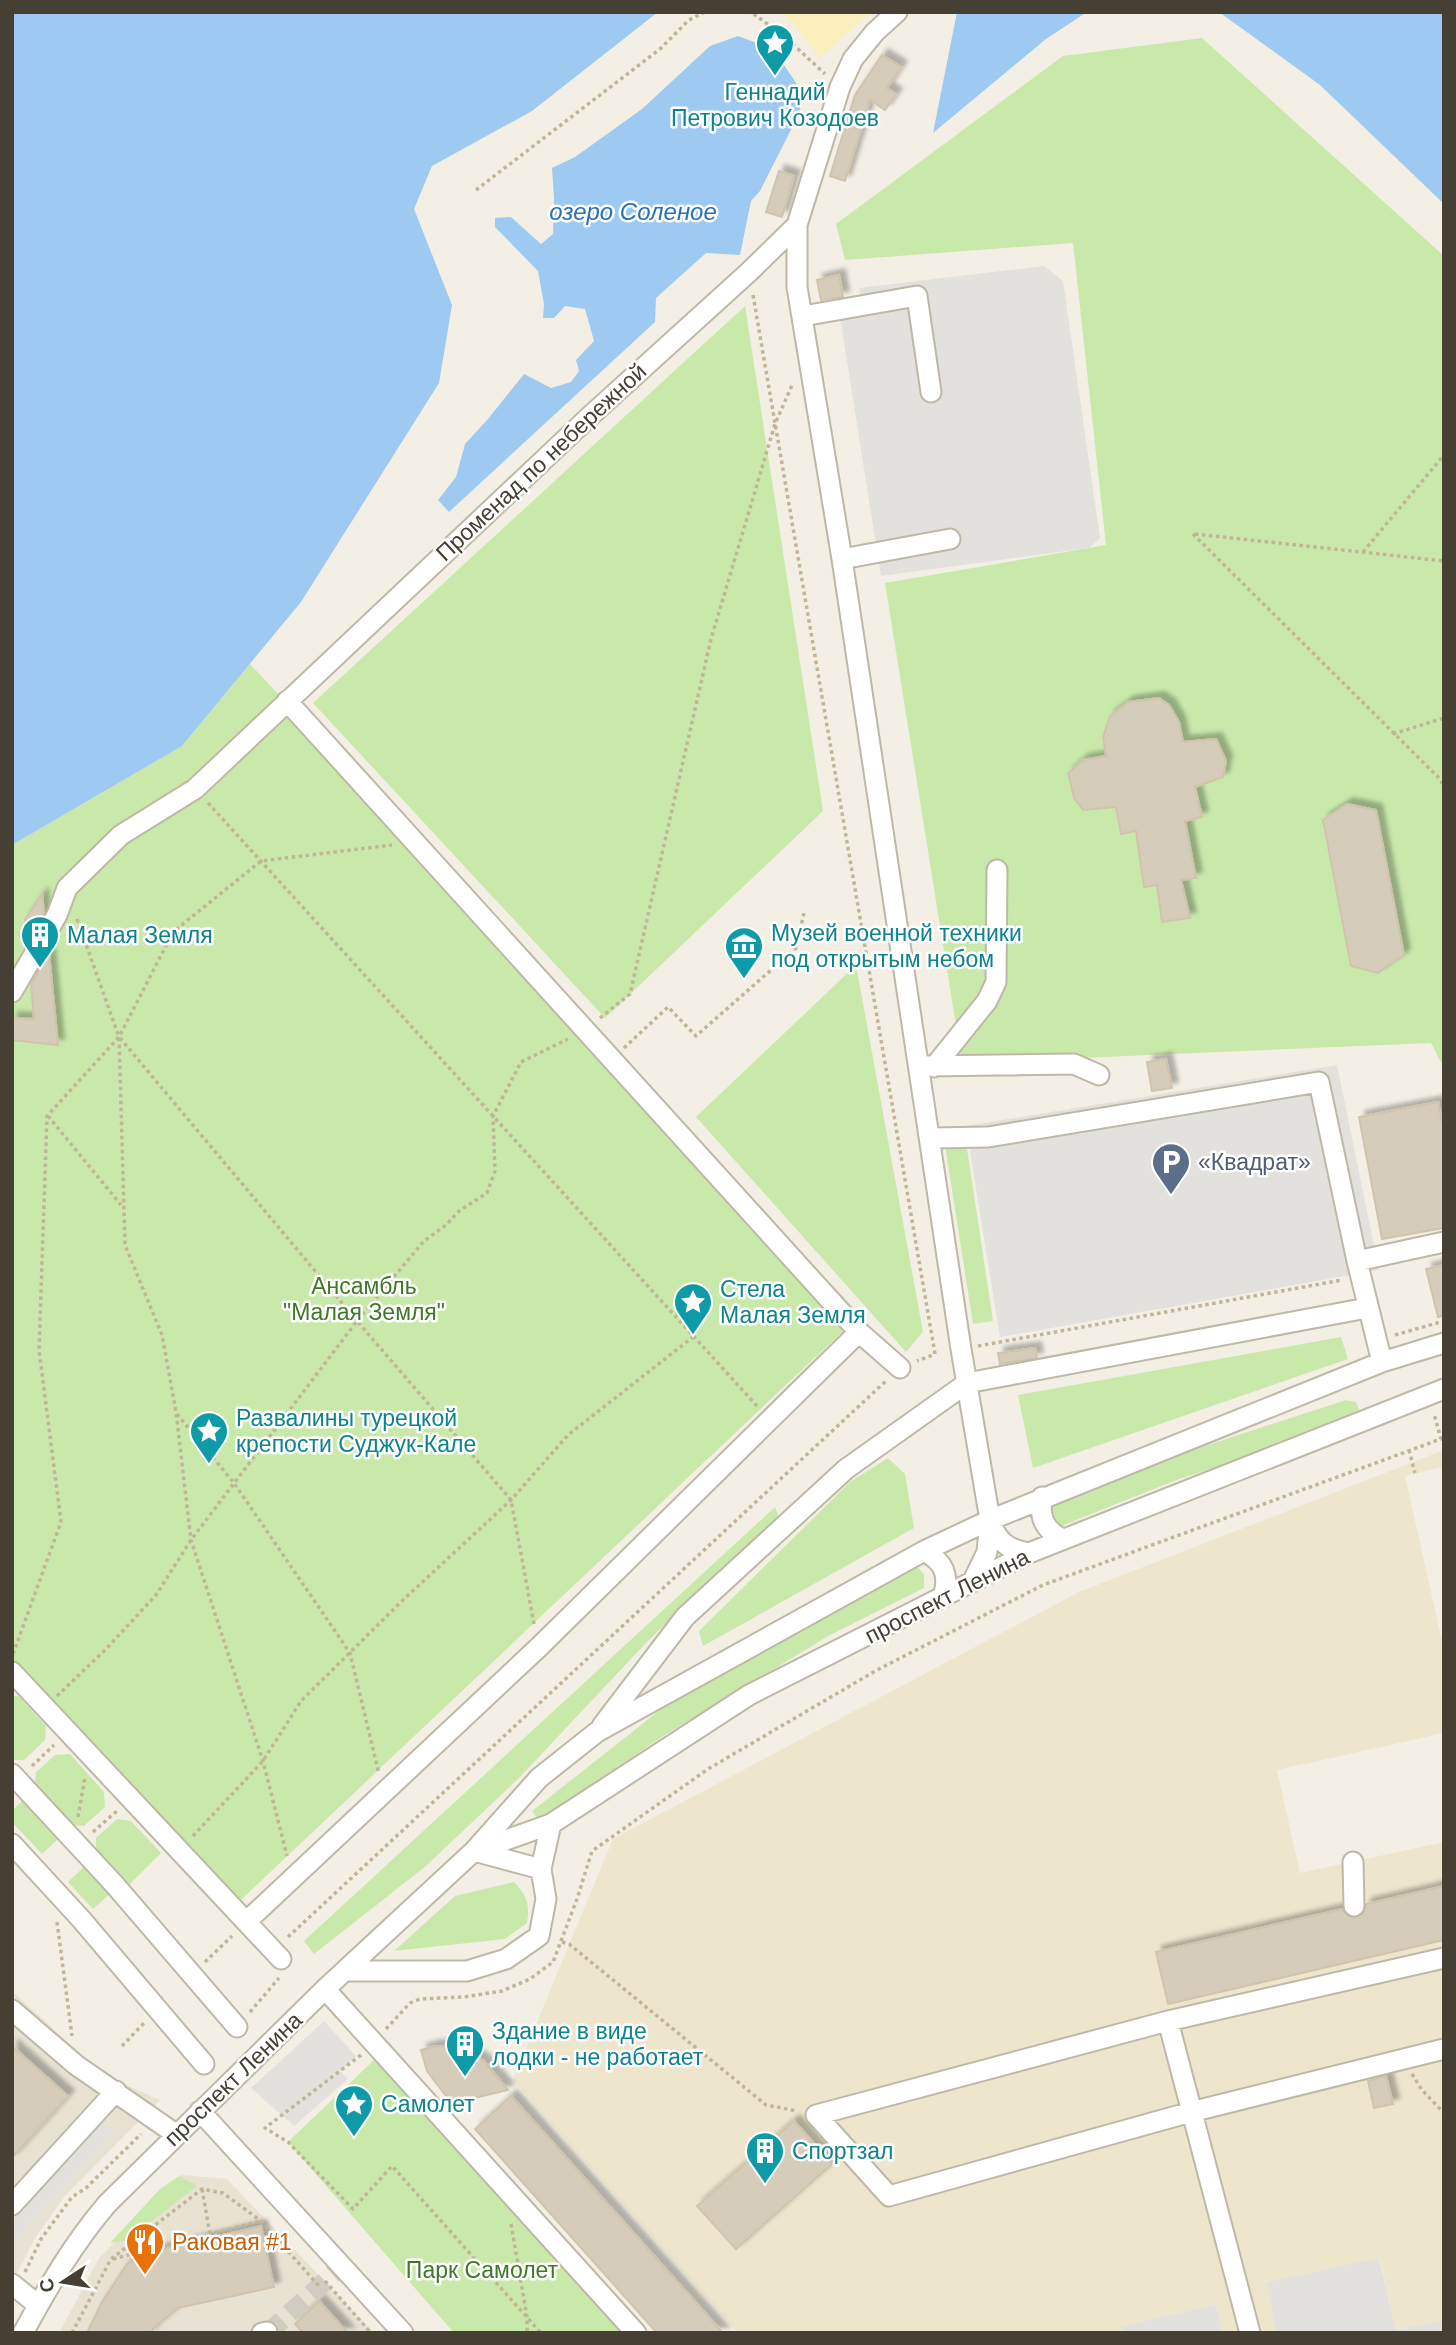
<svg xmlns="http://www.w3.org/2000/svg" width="1456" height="2345" font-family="Helvetica,sans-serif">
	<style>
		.residential { fill: #e7e2d2 }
		.education { fill: #ede6cd; fill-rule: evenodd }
		.green { fill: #c9e9ab }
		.sand { fill: #f9f0be }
		.parking { fill: #e3e1dd }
		.water { fill: #9ecaf2 }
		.building { fill: #d5ccb9; stroke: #d0c4ac; stroke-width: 2; filter: url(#shadow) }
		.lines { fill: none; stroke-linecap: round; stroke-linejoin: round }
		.minor-tunnel { stroke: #d0ccc1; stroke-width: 19; stroke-dasharray: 19 10; stroke-linecap: butt }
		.minor-casing { stroke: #beb8a7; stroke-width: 23 }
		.path { stroke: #c1b597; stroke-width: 3.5; stroke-dasharray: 3.5 3.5; stroke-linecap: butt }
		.minor { stroke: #fff; stroke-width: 19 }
		.labels { text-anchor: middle; stroke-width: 5; stroke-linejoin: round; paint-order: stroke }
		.culture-label { font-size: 23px; fill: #0d838f; stroke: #fff; text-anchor: start }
		.street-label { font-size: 23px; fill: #453f34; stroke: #fff }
		.service-label { font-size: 23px; fill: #4e5e75; stroke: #fff; text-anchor: start }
		.park-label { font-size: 23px; fill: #407826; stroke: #fff }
		.food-label { font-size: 23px; fill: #c56008; stroke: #fff; text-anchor: start }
		.water-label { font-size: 24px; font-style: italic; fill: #2a71b4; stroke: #fff }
	</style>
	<defs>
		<filter id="shadow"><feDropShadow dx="6" dy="-6" stdDeviation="2" flood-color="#0004"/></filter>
	</defs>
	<rect width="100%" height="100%" fill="#f3efe4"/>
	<!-- residential -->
	<path class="residential" d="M12,1991L105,2076L160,2100L65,2196L35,2238L12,2284Z
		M182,2175L227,2179L374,2333H59L99,2258Z"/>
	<!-- education -->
	<path class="education" d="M1444,1450V1467L1405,1476L1444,1650V1733L1277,1770L1300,1873L1444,1842V1886L1157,1952L1169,2004L1444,1940V2320L1396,2330L1380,2259L1266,2282L1276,2333H1223L1216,2304L1122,2327L1123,2333H738L513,2080L613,1839L1079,1592ZM794,2121L831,2164L736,2249L698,2206Z"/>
	<!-- green -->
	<path class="green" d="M1202,38L1444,256V1068L1431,1043L962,1063L885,583L1106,545L1073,243L845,260L836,224L1063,56Z
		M745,306L823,811L605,1018L313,703Z
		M250,664L860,1315L226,1914L12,1683V845L182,746Z
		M856,965L923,1332L906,1352L696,1117Z
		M966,1142L993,1321L973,1324L945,1145Z
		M1341,1337L1348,1359L1033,1468L1018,1395Z
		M1346,1400L1356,1402L1361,1414L1355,1423L1179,1479L1061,1526L1049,1523L1046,1505L1171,1457Z
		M888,1458L905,1474L914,1528L703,1646L699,1631L850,1482Z
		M775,1507L779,1518L737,1554L645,1644L519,1778L426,1866L314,1954L304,1941Z
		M915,1565L924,1574V1588L830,1635L663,1736L539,1821L532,1811L660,1710L757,1649Z
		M12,1696H19L46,1726L45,1740L24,1760H12Z
		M70,1754L104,1792L105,1807L84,1826L70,1825L35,1788L36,1772L55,1755Z
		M23,1800L59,1838L42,1854L12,1822V1811Z
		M117,1819L131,1821L161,1853L128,1886L96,1852V1838Z
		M86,1865L111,1893L93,1909L68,1882Z
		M514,1882C527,1895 530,1905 527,1923L505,1939L394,1951L455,1896Z
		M375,2059L621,2333H454L288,2142Z
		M179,2176L197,2186L127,2240L110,2243L160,2189Z"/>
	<!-- sand -->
	<path class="sand" d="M783,12H871L820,58Z"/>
	<!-- parking -->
	<path class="parking" d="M1044,266L1063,281L1100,538L1089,548L881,576L840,317L863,309L859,288Z
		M1337,1065L1379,1270L1000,1337L966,1126Z
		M324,2021L356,2056L340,2071L348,2079L294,2126L251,2088Z
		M102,2121L114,2132L22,2232L12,2247V2220Z
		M1379,2258L1396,2330L1444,2320V2333H1276L1266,2282Z
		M1216,2304L1223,2333H1123L1121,2327Z"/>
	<!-- water -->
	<path class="water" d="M12,12H658L532,111L432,166L414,209L452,305L439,383L301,602L182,746L12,845Z
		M957,12H1087L1046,39L933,133Z
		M1219,12H1444V204L1320,85Z
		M738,36L773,49L801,90L800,112L760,191L751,201L740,255L706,253L656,298L655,322L449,512L438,500L456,477L465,444L488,419L524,374L551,388L571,382L579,371L576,360L594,341L585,309L565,306L554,318H543L544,304L538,271L495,227V218L511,217L541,244L553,234L554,198L552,168L575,157L642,109L710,46Z"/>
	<!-- building -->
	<path class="building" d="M882,55L901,67L887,88L896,94L885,110L870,100L845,181L830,176L855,95Z
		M779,171L794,176L782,217L766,212Z
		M839,275L843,297L821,300L817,280Z
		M1159,698L1169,705L1179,722L1183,742L1216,739L1226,761L1223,777L1195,787L1202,817L1185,821L1196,878L1181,880L1190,918L1162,922L1157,885L1144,887L1136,831L1121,834L1116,807L1083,810L1074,798L1068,773L1083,760L1106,756L1103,737L1110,716L1128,702Z
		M1347,804L1376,810L1404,955L1378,973L1351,966L1323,820Z
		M42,894L44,912L27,942L25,919Z
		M49,953L58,1045L12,1040V1018L34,1019L31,984Z
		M1166,1059L1172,1088L1152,1091L1147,1062Z
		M1438,1102L1444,1131V1228L1382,1239L1359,1117Z
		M1444,1265V1316L1438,1317L1426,1269Z
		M1035,1348L1037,1358L1000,1364L998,1353Z
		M1444,1886V1940L1168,2004L1156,1952L1342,1909L1348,1916L1355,1918L1364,1912L1366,1904Z
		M12,2046L68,2096L12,2158Z
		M435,2046L456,2047L468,2051L484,2061L508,2090L458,2102L446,2096L427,2071L421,2050Z
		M1386,2076L1393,2104L1374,2108L1368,2081Z
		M511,2096L723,2333H657L475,2129Z
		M794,2121L832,2164L736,2249L697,2206Z
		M261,2226L274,2287L178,2308L153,2329L151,2333H87L102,2302L127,2264L167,2248Z
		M319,2301L348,2333H303L295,2324Z"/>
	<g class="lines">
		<!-- minor-tunnel -->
		<path class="minor-tunnel" d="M268,2333L342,2266"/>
		<defs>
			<path id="minor" d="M897,12L875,32L853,59L840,87L797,225V287L842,559L961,1349L990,1520L987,1552L973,1581
				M803,316L917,296L931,392
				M842,559L950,539
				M287,701L859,1332L900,1368
				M12,992L57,915L67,888L121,835L195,789L589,417L749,272L797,225
				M925,1066L1074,1064L1099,1075
				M934,1067L987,1001L996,982L997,870
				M931,1138L988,1137L1319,1082L1357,1261L1444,1242
				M1357,1261L1382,1362
				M1042,1497C1039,1518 1044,1529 1062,1539
				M990,1521C997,1541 1008,1550 1029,1553
				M924,1551C944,1562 950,1575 943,1597
				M12,1672L281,1959
				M602,1726L685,1617L846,1469L967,1383L1367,1308
				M12,1774L114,1884L237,2027
				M12,1844L81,1919L204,2064
				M474,1851L541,1869
				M475,1851L551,1824L749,1695L1029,1553L1444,1389
				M1353,1862L1354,1906
				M246,1922L539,1647L859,1332
				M1444,1958L1168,2021L816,2115L889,2196L1191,2112L1444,2049
				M345,1971H467L506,1959L539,1936L546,1899L541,1869L551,1824
				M325,1989L636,2333
				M12,2010L76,2065L177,2135
				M1168,2021L1250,2333
				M200,2111L403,2333
				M12,2205L116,2091
				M12,2284L38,2305
				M23,2333C48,2287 73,2244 107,2204L325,1989L474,1851L539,1778L597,1732L924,1551L990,1520L1382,1362L1444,1343
				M262,2333L267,2332"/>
		</defs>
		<!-- minor casing -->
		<use href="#minor" class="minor-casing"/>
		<!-- path -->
		<path class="path" d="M747,12L752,13L783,35L825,74
			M476,190L660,49L689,20L705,12
			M753,295L935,1354L917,1361
			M1193,534L1441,780L1444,790
			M1195,534L1444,561
			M1363,552L1444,455
			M1393,734L1444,718
			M208,803L757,1406
			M77,919L119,1037L125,1245L162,1335L176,1412L191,1540L263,1761L287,1856
			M600,1018L630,994L711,639L775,424L793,383
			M120,1038L357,1321L511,1500L534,1624
			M624,1048L668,1007L696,1036L796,948L804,913
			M48,1116L121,1205
			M1395,1335L1444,1321
			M978,1346L1342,1280
			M177,1414L234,1483L350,1653L379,1774
			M1409,1450L1415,1473
			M13,1654L61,1522L39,1350L47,1116L119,1037L173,932L261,861L392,845
			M57,1696L106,1649L156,1595L191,1540L357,1321L424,1241L446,1225L459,1211L487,1193L495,1171L493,1116L521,1062L568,1039
			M32,1766L54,1745
			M78,1817L85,1777
			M93,1832L118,1810
			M193,1836L263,1761L301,1701L403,1600L511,1500L568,1435L693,1337
			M57,1922L72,2036
			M288,1937L887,1380
			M562,1942L569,1944L766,2105L797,2111
			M205,1962L232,1936
			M250,2012L279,1978
			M386,2029L410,2003L420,1999L464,1997L502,1991L530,1979L553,1962L577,1899L592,1851L708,1769L877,1670L1043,1585L1441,1439L1434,1414
			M122,2046L145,2022
			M361,2055L265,2128L288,2142L353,2209L392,2166L541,2333
			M1412,2074L1422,2090L1444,2113
			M202,2189L210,2234
			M511,2224L527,2317V2333
			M113,2259L261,2221
			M25,2272L41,2239L72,2197L86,2188L141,2134
			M325,2281L371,2333
			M72,2333L111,2259L202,2189L223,2193L261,2221L319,2286"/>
		<!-- minor -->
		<use href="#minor" class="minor"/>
	</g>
	<!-- icons -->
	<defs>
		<symbol id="sight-pin" viewBox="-11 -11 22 30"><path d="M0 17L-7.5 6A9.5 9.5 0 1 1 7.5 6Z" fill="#0f9aa8" stroke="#fff"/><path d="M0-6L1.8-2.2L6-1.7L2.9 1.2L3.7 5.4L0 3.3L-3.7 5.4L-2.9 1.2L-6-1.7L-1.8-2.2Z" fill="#fff"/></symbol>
		<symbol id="building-pin" viewBox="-11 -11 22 30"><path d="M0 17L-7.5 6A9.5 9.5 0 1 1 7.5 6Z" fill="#0f9aa8" stroke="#fff"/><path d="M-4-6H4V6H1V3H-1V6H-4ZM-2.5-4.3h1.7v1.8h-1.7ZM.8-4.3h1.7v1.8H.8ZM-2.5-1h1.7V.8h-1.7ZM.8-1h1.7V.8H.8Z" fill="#fff"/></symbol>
		<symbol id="museum-pin" viewBox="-11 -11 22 30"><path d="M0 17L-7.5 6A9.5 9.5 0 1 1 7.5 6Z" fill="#0f9aa8" stroke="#fff"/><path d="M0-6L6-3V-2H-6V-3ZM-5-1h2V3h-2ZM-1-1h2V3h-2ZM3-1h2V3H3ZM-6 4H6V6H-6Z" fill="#fff"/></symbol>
		<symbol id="parking-pin" viewBox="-11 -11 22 30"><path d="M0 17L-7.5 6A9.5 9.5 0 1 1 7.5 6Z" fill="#5c6f8a" stroke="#fff"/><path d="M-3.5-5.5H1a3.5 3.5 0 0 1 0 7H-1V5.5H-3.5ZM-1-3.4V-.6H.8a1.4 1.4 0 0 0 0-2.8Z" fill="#fff"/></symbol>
		<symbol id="restaurant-pin" viewBox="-11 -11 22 30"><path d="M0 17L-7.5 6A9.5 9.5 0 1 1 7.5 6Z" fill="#e8710a" stroke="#fff"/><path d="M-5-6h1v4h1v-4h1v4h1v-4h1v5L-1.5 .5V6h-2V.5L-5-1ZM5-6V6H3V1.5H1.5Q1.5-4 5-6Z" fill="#fff"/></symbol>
	</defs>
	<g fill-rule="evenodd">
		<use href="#sight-pin" x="753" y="21" width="44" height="60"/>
		<use href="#building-pin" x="18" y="913" width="44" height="60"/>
		<use href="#museum-pin" x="722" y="924" width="44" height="60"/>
		<use href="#parking-pin" x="1149" y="1140" width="44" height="60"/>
		<use href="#sight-pin" x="671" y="1280" width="44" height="60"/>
		<use href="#sight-pin" x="187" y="1409" width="44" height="60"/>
		<use href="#building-pin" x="443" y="2022" width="44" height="60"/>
		<use href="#sight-pin" x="332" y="2082" width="44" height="60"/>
		<use href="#building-pin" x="743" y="2129" width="44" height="60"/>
		<use href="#restaurant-pin" x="123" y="2220" width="44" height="60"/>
	</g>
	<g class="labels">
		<!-- culture labels -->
		<g class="culture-label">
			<text x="775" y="100" text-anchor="middle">Геннадий<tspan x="775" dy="26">Петрович Козодоев</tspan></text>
			<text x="771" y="941">Музей военной техники<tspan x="771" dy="26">под открытым небом</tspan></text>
			<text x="67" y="943">Малая Земля</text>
			<text x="720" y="1297">Стела<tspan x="720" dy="26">Малая Земля</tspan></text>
			<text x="236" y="1426">Развалины турецкой<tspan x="236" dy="26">крепости Суджук-Кале</tspan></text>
			<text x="492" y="2039">Здание в виде<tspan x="492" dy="26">лодки - не работает</tspan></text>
			<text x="381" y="2112">Самолет</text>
			<text x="792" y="2159">Спортзал</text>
		</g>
		<!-- street labels -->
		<g class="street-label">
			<text transform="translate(541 462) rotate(-43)" y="8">Променад по небережной</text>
			<text transform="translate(947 1596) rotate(-27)" y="8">проспект Ленина</text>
			<text transform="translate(233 2079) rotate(-44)" y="8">проспект Ленина</text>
		</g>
		<!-- service labels -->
		<g class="service-label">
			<text x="1198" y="1170">«Квадрат»</text>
		</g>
		<!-- park labels -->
		<g class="park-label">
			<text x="364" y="1294">Ансамбль<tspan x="364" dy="26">"Малая Земля"</tspan></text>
			<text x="482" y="2278">Парк Самолет</text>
		</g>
		<!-- food labels -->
		<g class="food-label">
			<text x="172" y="2250">Раковая #1</text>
		</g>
		<!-- water labels -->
		<g class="water-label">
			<text x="633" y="220">озеро Соленое</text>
		</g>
	</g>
	<!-- border -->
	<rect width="1456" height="2345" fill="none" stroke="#453f34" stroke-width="28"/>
	<!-- north arrow -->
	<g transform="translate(63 2282) rotate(258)" stroke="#ffffff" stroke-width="5" paint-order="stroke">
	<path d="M0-5L12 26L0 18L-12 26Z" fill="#453f34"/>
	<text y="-10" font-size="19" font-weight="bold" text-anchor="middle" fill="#453f34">С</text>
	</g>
</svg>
